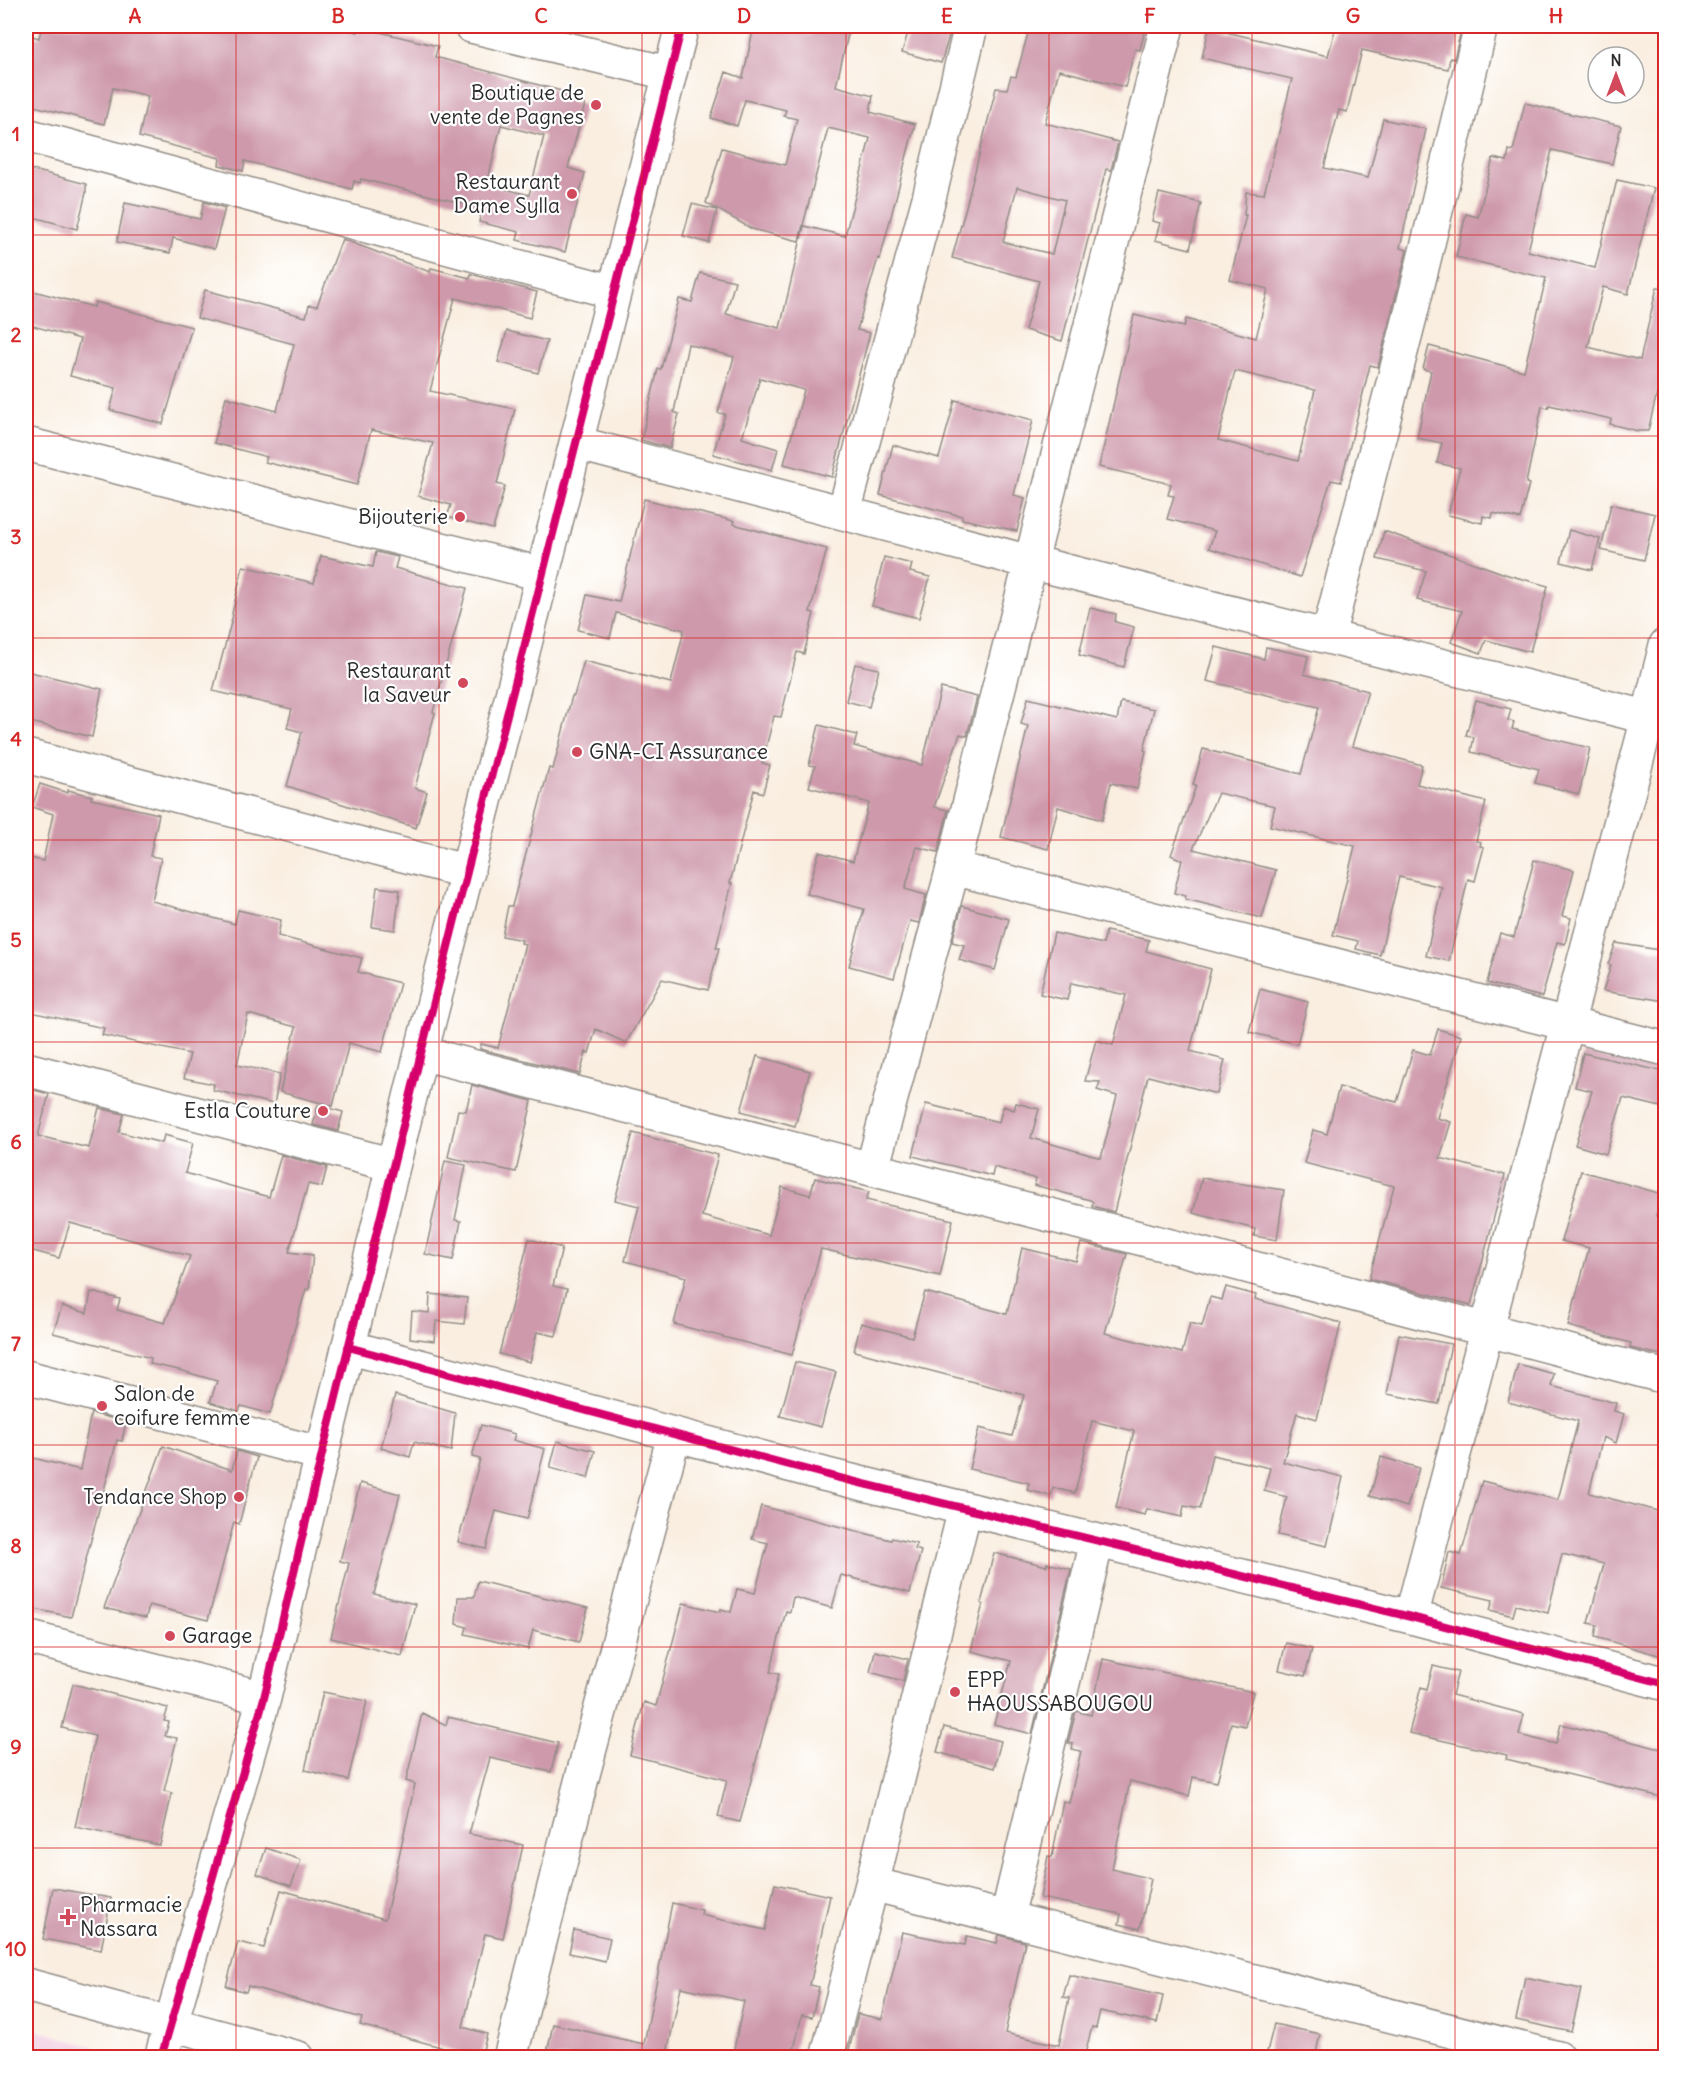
<svg xmlns="http://www.w3.org/2000/svg" width="1691" height="2083" font-family="Delius,sans-serif">
	<style>
		.built { fill: #f2cfe2 }
		.building { fill: #ce99ab; fill-rule: evenodd }
		.lines { fill: none; stroke-linecap: round; stroke-linejoin: round }
		.minor-casing { stroke: #928c86; stroke-width: 36 }
		.minor { stroke: #fff; stroke-width: 33 }
		.cycleway-casing { stroke: #fff; stroke-width: 11 }
		.cycleway { stroke: #d6006c; stroke-width: 8 }
		.grid { fill: none; stroke: #d62828; stroke-width: 1.5; stroke-opacity: 0.55 }
		.poi-dot { fill: #d1495b; stroke: #fff; stroke-width: 2 }
		.labels { text-anchor: middle; stroke-width: 4.5; stroke-linejoin: round; paint-order: stroke }
		.poi-label { font-size: 21px; fill: #2b2b2b; stroke: #fff; text-anchor: end }
		.neatline { fill: none; stroke: #d62828; stroke-width: 2 }
		.grid-label { font-size: 20px; text-anchor: middle; font-weight: bold; fill: #d62828 }
	</style>
	<rect width="100%" height="100%" fill="#fff"/>
	<filter id="ink" filterUnits="userSpaceOnUse"><feTurbulence type="fractalNoise" baseFrequency=".0167" numOctaves="2"/><feDisplacementMap in="SourceGraphic" scale="12" xChannelSelector="R" yChannelSelector="G"/><feConvolveMatrix kernelMatrix="1 2 1 2 8 2 1 2 1" color-interpolation-filters="sRGB"/></filter>
	<filter id="wash" filterUnits="userSpaceOnUse"><feTurbulence type="fractalNoise" baseFrequency=".008" numOctaves="4" result="noise"/><feDisplacementMap in="SourceGraphic" scale="24" xChannelSelector="R" yChannelSelector="G"/><feGaussianBlur stdDeviation="1.35" result="paint"/><feColorMatrix in="noise" values="0 0 0 0 0 0 0 0 0 0 0 0 0 0 0 0 0 1.4 0 .05"/><feComposite in="paint" operator="in"/></filter>
	<g filter="url(#wash)">
		<rect width="100%" height="100%" fill="#f9eee0"/>
		<!-- built -->
		<path class="built" d="M26,2027L118,2054L117,2057H26Z"/>
		<g id="blocks">
			<!-- building -->
			<path class="building" d="M42,26H333L358,32L359,27L438,46L435,57L569,93L567,100L585,104L568,168L585,173L565,252L517,240L519,232L479,222L482,208L361,179L360,183L354,181L352,189L245,161L243,171L219,165L220,158L139,137L148,96L113,88L104,124L26,104V34L39,38ZM501,125L544,136L529,195L487,184Z
				M754,26H769L811,35L813,26H850L836,86L873,96L870,112L915,124L880,259L878,258L857,330L870,333L832,477L784,464L804,390L760,378L742,438L778,449L772,470L713,454L725,414L718,413L734,357L688,344L674,412L679,414L670,448L641,440L658,369H661L679,299L692,302L700,273L735,281L726,314L780,328L804,226L845,236L870,138L828,128L799,241L752,229L706,203L722,148L785,165L797,119L784,116L786,110L745,100L737,126L711,118L726,72L743,78Z
				M910,26H952L941,63L902,52Z
				M1030,26H1146L1140,50L1135,49L1125,87L1059,70L1045,123L1118,142L1111,170L1106,169L1062,341L1025,330L1039,281L952,258L967,203L996,88L1007,89L1011,76L1016,77ZM1017,187L1065,200L1052,254L1003,242Z
				M1336,26H1462L1454,59L1450,58L1448,69L1362,50L1347,112L1339,110L1324,168L1368,178L1383,119L1426,129L1400,248L1407,250L1378,367L1370,365L1341,482L1331,480L1300,577L1209,548L1215,531L1167,519L1174,496L1168,495L1171,484L1099,467L1134,315L1184,327L1186,319L1256,338L1268,289L1230,280L1246,215H1244L1246,192L1264,194L1292,79L1202,58L1209,28L1328,56ZM1235,371L1315,390L1298,461L1218,440Z
				M1525,103L1621,126L1612,164L1552,150L1528,251L1595,268L1617,180L1654,188L1628,294L1603,287L1588,347L1640,360L1657,287L1665,288V368H1663L1648,431H1638L1610,424L1611,419L1549,405L1548,408L1542,406L1526,483L1529,484L1520,519L1493,513L1492,518L1483,516L1482,523L1448,515L1460,468L1437,463L1442,443L1417,438L1431,371L1423,369L1429,346L1524,371L1546,278L1456,257L1466,214L1478,217L1493,158L1507,161L1509,150L1513,151Z
				M26,168L86,184V193L77,229L26,215Z
				M1159,193L1201,203L1190,249L1155,240L1160,223L1152,221Z
				M204,202L225,208L214,249L173,238L170,253L117,242L125,203L200,219Z
				M692,204L717,210L709,243L683,236Z
				M342,239L430,272L431,268L470,278L471,274L537,292L530,318L455,298L430,391L515,409L497,484L505,486L493,529L447,517L451,505L418,496L433,443L371,430L357,485L265,462L267,457L214,443L226,397L277,411L294,344L197,318L205,290L306,317L309,305L317,306Z
				M30,290L94,307L95,302L192,327L163,424L110,410L116,388L70,376L80,339L26,324V307Z
				M507,331L547,341L538,373L498,362Z
				M955,400L1033,420L1014,495L1025,498L1017,531L962,519V516L880,495L893,445L939,458Z
				M644,499L734,521L733,524L827,549L810,612L814,613L804,654L797,652L781,717L774,716L762,763L770,765L763,793L754,790L730,883H732L716,948H719L708,990L662,979L626,1043L596,1029L589,1053L586,1052L580,1074L480,1049L481,1044L498,1048L525,944L521,943L522,940L502,936L508,906H512L549,768L553,769L572,696H574L584,661L671,683L684,630L616,613L610,638L578,630L587,595L619,602Z
				M1611,504L1655,514L1644,560L1601,550Z
				M1569,530L1600,539L1592,570L1561,562Z
				M1384,531L1508,575L1548,586L1530,652L1486,640L1481,653L1451,642L1462,611L1417,600L1426,571L1377,559Z
				M376,552L398,557L395,568L467,588L433,712L435,713L415,788L427,792L416,828L287,786L302,732L287,728L292,709L213,691L233,615L232,614L243,566L314,583L321,556L373,567Z
				M884,557L912,564L910,572L930,577L919,618L872,606Z
				M1090,608L1116,614L1115,622L1134,627L1124,667L1079,655Z
				M1216,647L1264,659L1266,647L1308,656L1304,674L1368,691L1352,746L1422,765L1417,784L1486,802L1476,841L1481,842L1480,846L1484,847L1475,881L1468,879L1449,961L1426,956L1442,887L1399,877L1380,955L1356,949L1358,941L1333,935L1355,846L1270,826L1275,806L1218,793L1193,849L1276,870L1262,918L1185,899L1186,896L1174,893L1182,860L1171,855L1196,786L1193,785L1203,749L1301,774L1319,707L1207,681Z
				M855,664L879,669L869,707L846,701Z
				M26,671L102,689L92,737L26,721Z
				M941,688L977,697L967,736L960,734L934,807L948,810L938,852L917,847L905,889L926,895L919,923L910,921L894,978L849,966L864,909L807,894L819,852L853,861L869,803L809,787L815,766L809,765L819,725L857,735L854,746L922,765Z
				M1028,698L1117,720L1121,702L1154,709L1144,750L1146,751L1137,789L1111,783L1102,820L1058,807L1048,849L1001,837L1028,726L1021,724Z
				M1476,700L1511,709L1508,720L1514,722L1512,729L1590,748L1579,794L1535,783L1539,769L1471,752L1474,737L1466,735Z
				M40,784L68,793V790L92,796L91,799L159,814L150,856L161,858L152,901L235,924L238,910L281,920L278,936L362,958L358,972L400,983L382,1052L349,1043L333,1106L280,1092L296,1027L248,1014L237,1065L280,1074L274,1104L213,1090L214,1084L184,1078L190,1054L102,1035L104,1028L26,1011V857L43,861L53,814L32,807Z
				M1534,860L1574,870L1562,916L1571,918L1565,944L1557,942L1542,997L1487,983L1500,933L1514,937Z
				M377,887L400,890L395,930L372,927Z
				M962,906L1009,919L995,970L959,960L964,945L952,942Z
				M1106,931L1149,940L1146,951L1211,969L1190,1051L1225,1060L1217,1094L1148,1076L1114,1212L1092,1206L1093,1202L1090,1200L1034,1185L1036,1179L994,1167L992,1176L913,1156L926,1104L999,1122L1003,1106L1014,1110L1016,1103L1039,1109L1031,1138L1101,1158L1117,1096L1097,1090L1100,1082L1085,1081L1096,1040L1113,1045L1126,995L1071,983L1067,1000L1040,994L1054,933L1103,944Z
				M1616,943L1665,951V1001L1603,991L1611,965L1608,964Z
				M1260,989L1308,1002L1297,1044L1249,1032Z
				M1438,1029L1461,1036L1437,1118L1451,1122L1440,1158L1505,1175L1471,1305L1369,1279L1394,1186L1304,1163L1313,1130L1327,1134L1339,1087L1397,1102L1413,1050L1430,1055Z
				M1583,1053L1665,1072V1108L1623,1098L1606,1154L1575,1145L1592,1091L1575,1087Z
				M757,1056L810,1071L795,1126L741,1111Z
				M472,1085L532,1101L516,1172L448,1157L458,1110L466,1111Z
				M26,1088L49,1094L38,1136L89,1148L99,1108L124,1114L119,1132L162,1143L164,1135L193,1143L185,1173L269,1197L281,1155L327,1167L322,1187L308,1184L289,1252L313,1255L309,1290L306,1289L270,1414L241,1406L239,1411L210,1402L217,1381L179,1370L150,1364L151,1358L53,1333L62,1306L87,1313L91,1292L120,1299L117,1310L165,1323L190,1256L70,1223L59,1258L26,1249Z
				M318,1105L343,1112L338,1131L313,1125Z
				M633,1133L718,1155L702,1216L769,1235L782,1187L810,1195L815,1178L869,1192L866,1200L953,1220L940,1276L821,1249L792,1355L674,1324L686,1277L625,1261L639,1206L615,1200Z
				M445,1161L466,1165L455,1220L461,1221L453,1260L425,1254Z
				M1581,1171L1662,1194L1656,1216L1665,1218V1356L1630,1348L1631,1343L1568,1326L1589,1248L1561,1241Z
				M1202,1178L1284,1190L1277,1240L1254,1236L1255,1229L1193,1213Z
				M529,1239L562,1248L553,1286L567,1289L556,1336L537,1332L530,1362L499,1354Z
				M1081,1243L1127,1254L1105,1333L1182,1353L1190,1323L1202,1326L1210,1297L1222,1300L1226,1287L1256,1295L1255,1299L1341,1323L1317,1419L1297,1413L1283,1462L1343,1477L1327,1546L1278,1535L1287,1497L1264,1491L1270,1468L1212,1455L1200,1509L1184,1506L1182,1517L1147,1509L1145,1515L1116,1508L1134,1431L1092,1421L1075,1493L1053,1488L1051,1496L1027,1490L1029,1483L969,1469L979,1428L1012,1436L1024,1395L854,1351L861,1323L912,1337L925,1292L1007,1314L1022,1248L1076,1261Z
				M430,1294L467,1298L464,1324L436,1321L434,1341L410,1338L412,1311L429,1313Z
				M1399,1334L1451,1344L1439,1404L1387,1394Z
				M795,1362L836,1372L821,1427L780,1416Z
				M1518,1364L1554,1374L1551,1386L1616,1403L1614,1411L1624,1414L1616,1443L1603,1437L1589,1493L1665,1513V1657L1595,1637L1597,1625L1588,1623L1604,1564L1562,1554L1548,1613L1516,1605L1513,1616L1490,1610L1493,1600L1441,1588L1449,1552L1461,1555L1482,1481L1558,1500L1578,1421L1508,1402Z
				M395,1395L455,1413L451,1451L414,1442L410,1457L381,1448Z
				M91,1413L126,1422L122,1441L117,1440L71,1617L26,1607V1456L80,1470Z
				M481,1425L515,1434L513,1440L545,1449L527,1519L496,1511L486,1549L458,1542L480,1459L472,1457Z
				M557,1441L595,1451L588,1478L550,1468Z
				M163,1446L232,1470L237,1451L257,1457L239,1524L234,1522L208,1620L149,1605L146,1618L104,1608Z
				M1381,1457L1419,1468L1407,1507L1370,1496Z
				M360,1483L400,1494L374,1594L415,1604L402,1656L331,1638L349,1563L340,1561Z
				M761,1506L891,1540L892,1538L917,1544L915,1549L921,1551L910,1593L841,1575L832,1608L793,1597L790,1612L786,1611L770,1672L779,1674L740,1822L718,1817L727,1780L630,1755L644,1702L656,1706L683,1603L720,1612L721,1609L731,1612L737,1589L755,1593L768,1543L752,1539Z
				M994,1553L1047,1566V1563L1071,1569L1032,1734L994,1724L1011,1661L971,1651L983,1604L981,1603Z
				M478,1581L588,1608L579,1642L533,1630L528,1649L465,1634L467,1627L456,1624L458,1597H474Z
				M1286,1643L1312,1649L1305,1676L1279,1670Z
				M875,1651L908,1659L903,1681L870,1672Z
				M1103,1659L1253,1692L1245,1726L1231,1723L1217,1782L1193,1777L1189,1796L1130,1781L1112,1869L1151,1879L1140,1929L1119,1924L1121,1914L1040,1898L1048,1856L1052,1857L1063,1801L1069,1803L1081,1751L1072,1749L1073,1744L1068,1743L1076,1711L1091,1715Z
				M1433,1666L1458,1672L1452,1695L1524,1714L1519,1735L1556,1744L1561,1724L1665,1750V1798L1506,1759L1507,1755L1409,1733L1421,1687L1427,1689Z
				M73,1684L168,1708L164,1721L169,1722L165,1736L177,1738L164,1791L172,1793L160,1845L75,1827L95,1736L62,1728Z
				M323,1692L367,1701L348,1780L305,1770Z
				M422,1713L446,1725L448,1717L558,1743L551,1772L490,1758L469,1834L523,1845L503,1938L485,1934L463,2027L487,2034L481,2058L360,2025L362,2018L248,1986L246,1992L226,1986L238,1942L264,1948L281,1890L385,1919L415,1784L406,1781Z
				M944,1727L1001,1741L994,1768L937,1752Z
				M266,1848L301,1860L291,1886L257,1874Z
				M775,1884L830,1896L810,1985L819,1987L812,2017L802,2015L792,2058H732L744,2001L681,1987L666,2058H546L553,2024L644,2044L672,1903L702,1910L701,1915L765,1930Z
				M53,1888L111,1898L101,1950L43,1939Z
				M574,1930L610,1938L605,1961L569,1953Z
				M902,1932L965,1945L967,1936L997,1943L999,1935L1025,1942L1005,2033L1059,2045L1069,1998L1063,1997L1069,1975L1163,1996L1157,2023L1100,2011L1096,2028L1092,2027L1084,2058H847L858,2014L882,2019Z
				M1525,1977L1581,1989L1571,2032L1516,2020Z
				M1274,2024L1320,2034L1315,2058H1293L1267,2052Z"/>
		</g>
	</g>
	<g filter="url(#ink)">
		<use href="#blocks" fill-opacity="0" stroke="#928c86" stroke-width="1.5"/>
		<g class="lines">
			<defs>
				<path id="minor" d="M471,26L668,73
					M26,135L614,292
					M576,443L1030,562L1666,722
					M26,444L541,574
					M844,512L929,198L971,26
					M1328,636L1410,317L1481,26
					M26,756L468,872
					M953,868L1666,1049
					M421,1053L1174,1247L1666,1377
					M26,1069L393,1165
					M872,1169L953,868L1167,26
					M348,1347L827,1475L1411,1617L1666,1684
					M26,1377L322,1454
					M1411,1617L1648,718L1666,645
					M26,1637L264,1698
					M872,1884L1558,2058
					M1007,1917L1097,1541
					M26,1985L298,2058
					M161,2058L264,1698L322,1454L421,1053L682,26
					M510,2058L581,1782L674,1435
					M827,2058L872,1884L965,1509"/>
			</defs>
			<!-- minor casing -->
			<use href="#minor" class="minor-casing"/>
			<!-- minor -->
			<use href="#minor" class="minor"/>
			<defs>
				<path id="cycleway" d="M348,1347L827,1475L1411,1617L1666,1684
					M161,2058L264,1698L322,1454L421,1053L682,26"/>
			</defs>
			<!-- cycleway casing -->
			<use href="#cycleway" class="cycleway-casing"/>
			<!-- cycleway -->
			<use href="#cycleway" class="cycleway"/>
		</g>
	</g>
	<!-- grid -->
	<path class="grid" d="M236,26V2058M439,26V2058M642,26V2058M846,26V2058M1049,26V2058M1252,26V2058M1455,26V2058M26,235H1666M26,436H1666M26,638H1666M26,840H1666M26,1042H1666M26,1243H1666M26,1445H1666M26,1647H1666M26,1848H1666"/>
	<!-- markers -->
	<g class="poi-dot">
		<circle cx="596" cy="105" r="6"/>
		<circle cx="572" cy="194" r="6"/>
		<circle cx="460" cy="517" r="6"/>
		<circle cx="463" cy="683" r="6"/>
		<circle cx="577" cy="752" r="6"/>
		<circle cx="323" cy="1111" r="6"/>
		<circle cx="102" cy="1406" r="6"/>
		<circle cx="239" cy="1497" r="6"/>
		<circle cx="170" cy="1636" r="6"/>
		<circle cx="955" cy="1692" r="6"/>
		<path d="M65 1908h6v6h6v6h-6v6h-6v-6h-6v-6h6z"/>
	</g>
	<g class="labels">
		<!-- poi labels -->
		<g class="poi-label">
			<text x="584" y="100">Boutique de<tspan x="584" dy="24">vente de Pagnes</tspan></text>
			<text x="560" y="189">Restaurant<tspan x="560" dy="24">Dame Sylla</tspan></text>
			<text x="448" y="524">Bijouterie</text>
			<text x="451" y="678">Restaurant<tspan x="451" dy="24">la Saveur</tspan></text>
			<text x="589" y="759" text-anchor="start">GNA-CI Assurance</text>
			<text x="311" y="1118">Estla Couture</text>
			<text x="114" y="1401" text-anchor="start">Salon de<tspan x="114" dy="24">coifure femme</tspan></text>
			<text x="227" y="1504">Tendance Shop</text>
			<text x="182" y="1643" text-anchor="start">Garage</text>
			<text x="967" y="1687" text-anchor="start">EPP<tspan x="967" dy="24">HAOUSSABOUGOU</tspan></text>
			<text x="80" y="1912" text-anchor="start">Pharmacie<tspan x="80" dy="24">Nassara</tspan></text>
		</g>
	</g>
	<!-- margin -->
	<rect width="1691" height="2083" fill="none" stroke="#fff" stroke-width="66"/>
	<!-- north arrow -->
	<g transform="translate(1616 75)"><circle r="28" fill="#ffffff" stroke="#aaaaaa" stroke-width="1.5"/>
	<path d="M0-4.5L10 22L0 15L-10 22Z" fill="#d1495b"/>
	<text y="-9" font-size="16" font-weight="bold" text-anchor="middle" fill="#2b2b2b">N</text>
	</g>
	<rect x="33" y="33" width="1625" height="2017" class="neatline"/>
	<g class="grid-label">
		<text x="135" y="23">A</text>
		<text x="338" y="23">B</text>
		<text x="541" y="23">C</text>
		<text x="744" y="23">D</text>
		<text x="947" y="23">E</text>
		<text x="1150" y="23">F</text>
		<text x="1353" y="23">G</text>
		<text x="1556" y="23">H</text>
		<text x="16" y="141">1</text>
		<text x="16" y="342">2</text>
		<text x="16" y="544">3</text>
		<text x="16" y="746">4</text>
		<text x="16" y="947">5</text>
		<text x="16" y="1149">6</text>
		<text x="16" y="1351">7</text>
		<text x="16" y="1553">8</text>
		<text x="16" y="1754">9</text>
		<text x="16" y="1956">10</text>
	</g>
</svg>
